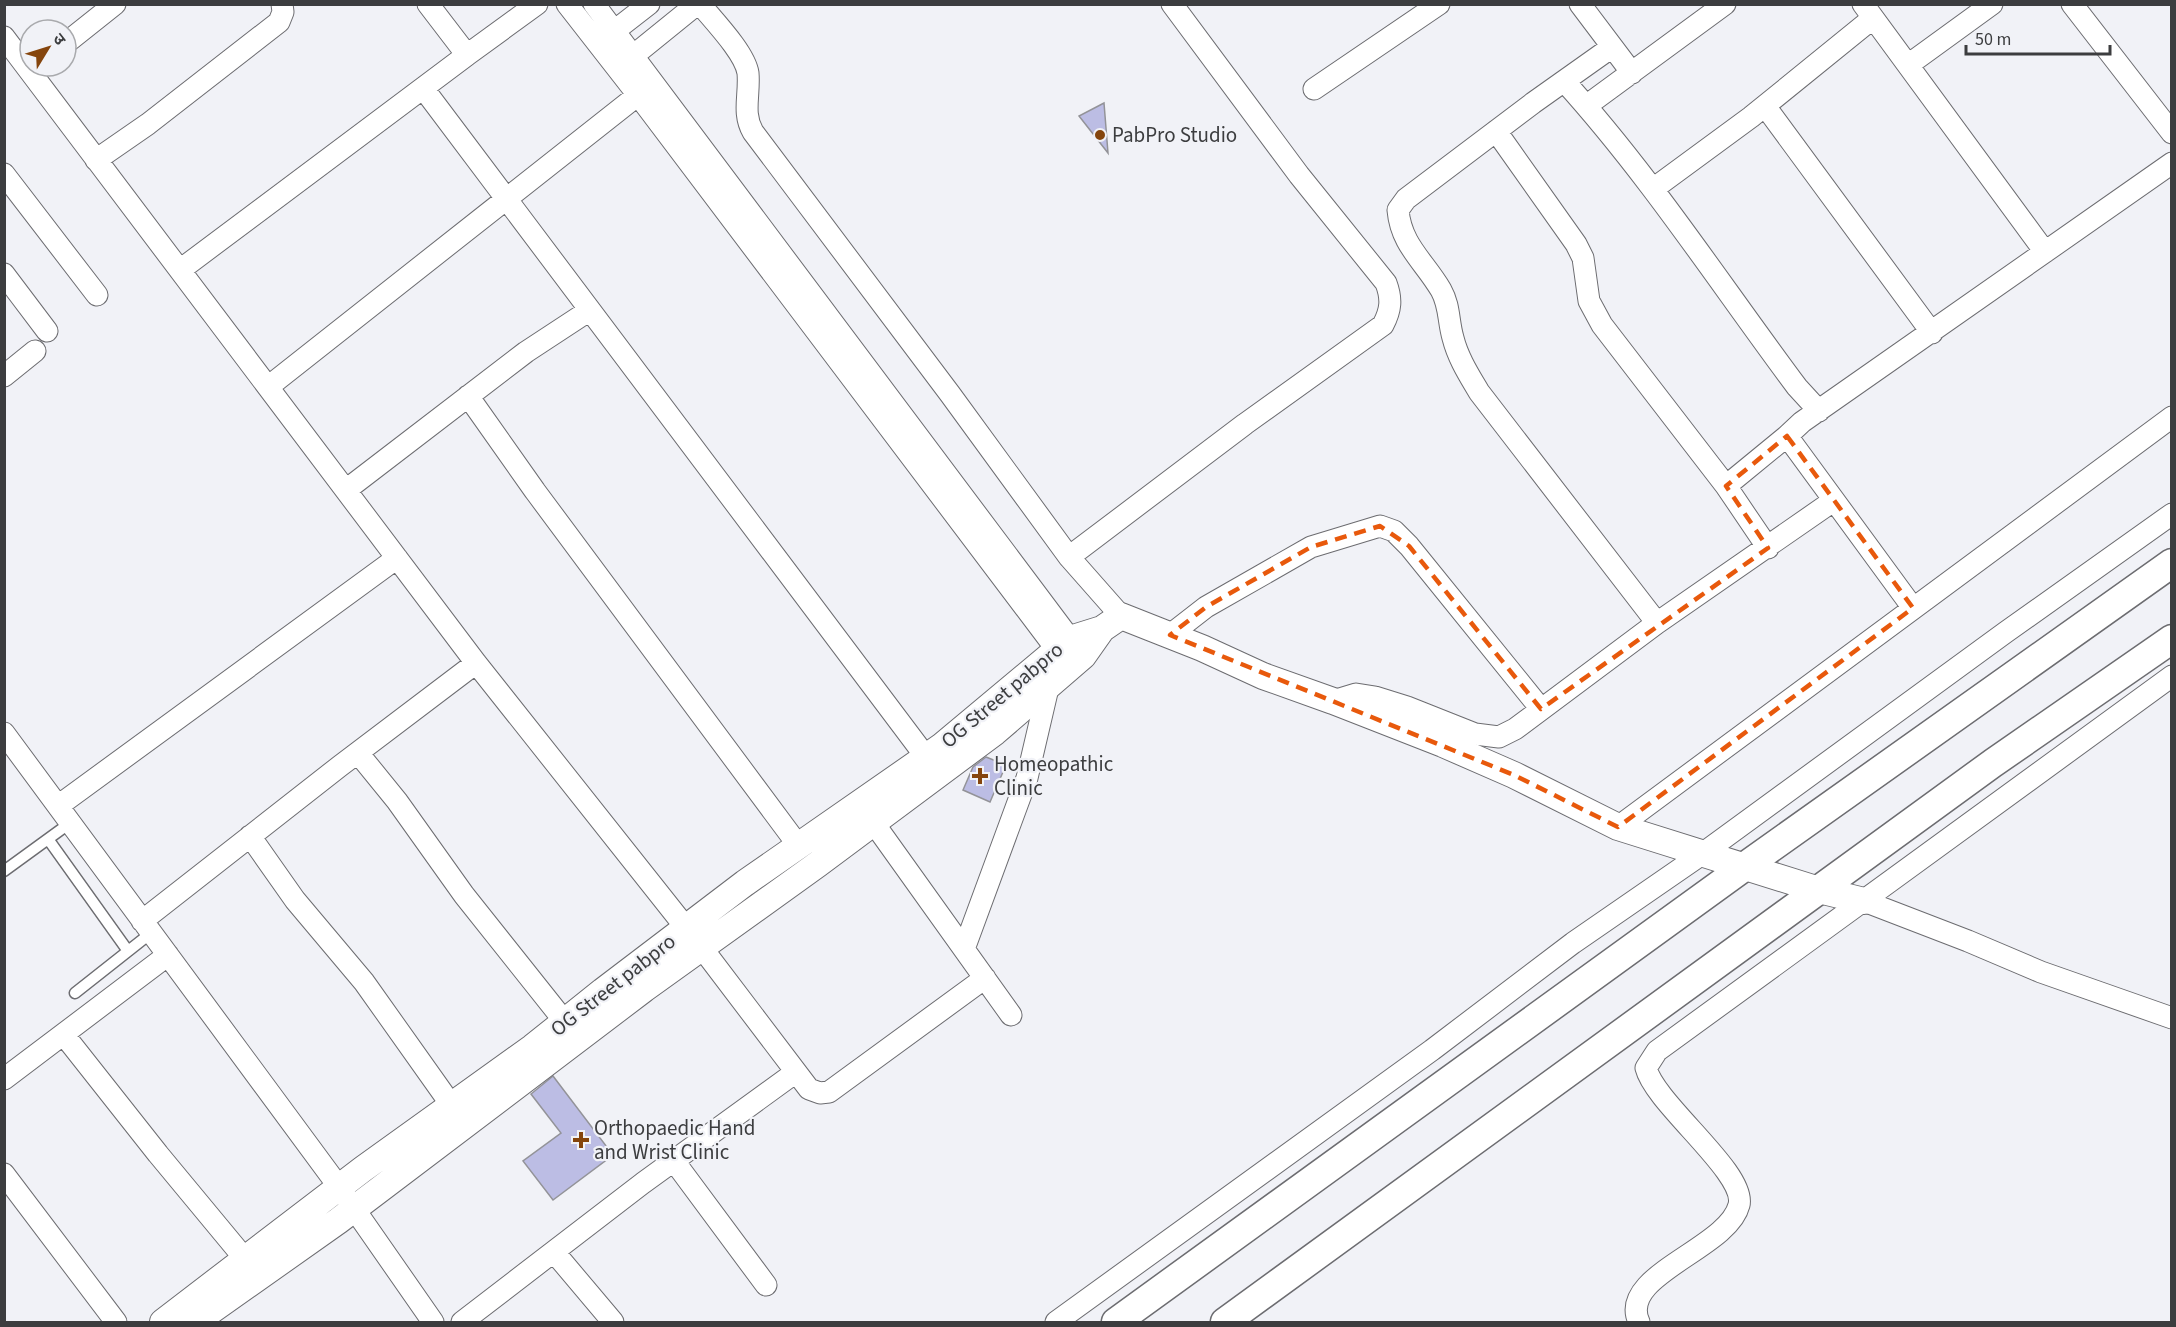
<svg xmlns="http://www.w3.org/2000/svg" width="2176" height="1327" font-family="'Source Sans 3','Noto Sans Devanagari',sans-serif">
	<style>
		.building { fill: #bcbde4; stroke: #939398; stroke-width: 1.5 }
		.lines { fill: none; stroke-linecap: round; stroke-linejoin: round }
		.service-casing { stroke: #6c6c70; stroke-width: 13 }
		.minor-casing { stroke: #6c6c70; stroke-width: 23 }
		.tertiary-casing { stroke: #6c6c70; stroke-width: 28 }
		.secondary-casing { stroke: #6c6c70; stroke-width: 31 }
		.service { stroke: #fff; stroke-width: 10 }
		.minor { stroke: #fff; stroke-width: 21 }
		.tertiary { stroke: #fff; stroke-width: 26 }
		.secondary { stroke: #fff; stroke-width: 28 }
		.marked { fill: none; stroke: #e8590c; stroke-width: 4.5; stroke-dasharray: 12 8; stroke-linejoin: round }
		.poi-dot { fill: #85450d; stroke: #f1f2f7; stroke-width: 2 }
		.labels { text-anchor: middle; stroke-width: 4.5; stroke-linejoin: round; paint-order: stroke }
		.poi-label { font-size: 21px; fill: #3c3d3f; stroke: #f1f2f7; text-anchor: start }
		.street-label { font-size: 21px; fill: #3c3d3f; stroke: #f1f2f7 }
	</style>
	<rect width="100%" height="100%" fill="#f1f2f7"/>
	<!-- building -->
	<path class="building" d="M1104,103L1108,153L1079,116Z
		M986,757L1006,765L990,802L963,790L973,767Z
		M553,1076L613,1155L553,1200L523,1161L561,1133L531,1094Z"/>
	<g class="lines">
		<defs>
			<path id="service" d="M48,839L128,951
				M4,871L70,823
				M75,993L151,933"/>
			<path id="minor" d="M428,4L467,55L537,4
				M567,4L638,95L1057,650
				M594,4L1070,639
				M700,4C714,21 745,53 748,73C750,95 742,113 753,132L950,394L1069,557L1121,616
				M1580,4L1632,73
				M1863,4L2045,252
				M2072,4L2172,133
				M4,37L476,663L702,948L809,1089L820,1093L829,1092L985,978
				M604,39L649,4
				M66,43L115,4
				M1612,47L1533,103L1406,199L1398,210C1401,245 1424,261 1441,290C1450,306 1448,321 1453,338C1458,358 1469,375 1479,392L1657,623
				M623,64L697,4
				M1908,65L1992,4
				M1564,81C1650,176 1720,284 1797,387L1819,411
				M423,88L926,757
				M1314,89L1439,4
				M1586,106L1725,4
				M1765,106L1932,333
				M1496,131L1576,244L1583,258L1589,301L1602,325L1726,486L1768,548
				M96,160L148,124L279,22L283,12L282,4
				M4,174L97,295
				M1653,189L1751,117L1873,18
				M180,270L467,55
				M4,274L47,331
				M4,376L35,351
				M268,387L638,95
				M468,396L535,491L798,845
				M1726,486L1787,436
				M346,490L526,352L590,310
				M1069,557L1245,424L1383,325C1391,310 1392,299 1386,283L1299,175L1172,4
				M1913,608L1787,436L1802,422L2172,163
				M1170,635L1206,607L1311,547L1380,526L1394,531L1409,546L1541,709
				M1333,701L1356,694L1375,697L1407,707L1475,734L1499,737L1515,729L1657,623L1833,501
				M4,733L339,1187L433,1322
				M358,753L397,801L464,895L565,1022
				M58,806L397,558
				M873,822L1011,1015
				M1618,827L2172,417
				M250,836L295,900L364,982L452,1106
				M1864,901L1968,941L2041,972L2172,1018
				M142,921L340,766L476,663
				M964,949L1027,778L1048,688
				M64,1035L158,1154L245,1259
				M4,1079L168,955
				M674,1161L766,1285
				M4,1174L116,1322
				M554,1252L613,1322
				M462,1322L643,1183L796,1072
				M1056,1322L1432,1050L1573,943L1702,854L2006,632L2172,514
				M1639,1322C1617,1275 1728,1249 1739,1205C1747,1173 1655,1104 1646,1068L1657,1051L2172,676"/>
			<path id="tertiary" d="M163,1322L363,1169L533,1047L603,991L745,883L942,746L1070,639L1102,629L1121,616L1202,648L1263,676L1333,701L1443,744L1514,775L1618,827L1819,890L1864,901
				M195,1322L338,1221L644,989L818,864L995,732L1083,656L1102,629"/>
			<path id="secondary" d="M1116,1322L1744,867L2172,563
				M1225,1322L1993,763L2172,639"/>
		</defs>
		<!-- service casing -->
		<use href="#service" class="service-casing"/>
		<!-- minor casing -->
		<use href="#minor" class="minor-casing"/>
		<!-- tertiary casing -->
		<use href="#tertiary" class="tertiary-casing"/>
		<!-- secondary casing -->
		<use href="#secondary" class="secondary-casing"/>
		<!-- service -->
		<use href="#service" class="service"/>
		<!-- minor -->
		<use href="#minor" class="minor"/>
		<!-- tertiary -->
		<use href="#tertiary" class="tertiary"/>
		<!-- secondary -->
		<use href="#secondary" class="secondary"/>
	</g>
	<!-- marked area -->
	<path class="marked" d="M1787,436L1913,608L1618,827L1514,775L1170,635L1206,607L1311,547L1380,526L1409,546L1541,709L1768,548L1726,486Z"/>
	<!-- markers -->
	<g class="poi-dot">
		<circle cx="1100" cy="135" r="6"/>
		<path d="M977 767h6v6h6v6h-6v6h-6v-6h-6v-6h6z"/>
		<path d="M578 1131h6v6h6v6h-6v6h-6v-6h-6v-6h6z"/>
	</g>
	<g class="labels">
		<!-- poi labels -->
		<g class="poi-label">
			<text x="1112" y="142">PabPro Studio</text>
			<text x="994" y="771">Homeopathic<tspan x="994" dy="24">Clinic</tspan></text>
			<text x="594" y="1135">Orthopaedic Hand<tspan x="594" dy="24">and Wrist Clinic</tspan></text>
		</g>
		<!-- street labels -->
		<g class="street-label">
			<text transform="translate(1002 695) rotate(-40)" y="7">OG Street pabpro</text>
			<text transform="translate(613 985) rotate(-38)" y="7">OG Street pabpro</text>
		</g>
	</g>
	<!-- border -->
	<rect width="2176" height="1327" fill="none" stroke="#3c3d3f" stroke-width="12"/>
	<!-- north arrow -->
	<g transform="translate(48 48) rotate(52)"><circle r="28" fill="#f1f2f7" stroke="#a9aaad" stroke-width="1.5"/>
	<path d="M0-4.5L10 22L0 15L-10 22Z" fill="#85450d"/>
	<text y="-9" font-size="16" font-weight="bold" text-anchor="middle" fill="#3c3d3f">उ</text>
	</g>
	<!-- scale -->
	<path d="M1966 45v9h144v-9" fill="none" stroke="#3c3d3f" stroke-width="3"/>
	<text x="1975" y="45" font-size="18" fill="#3c3d3f" stroke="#f1f2f7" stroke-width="4.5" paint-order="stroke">50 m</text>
</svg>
